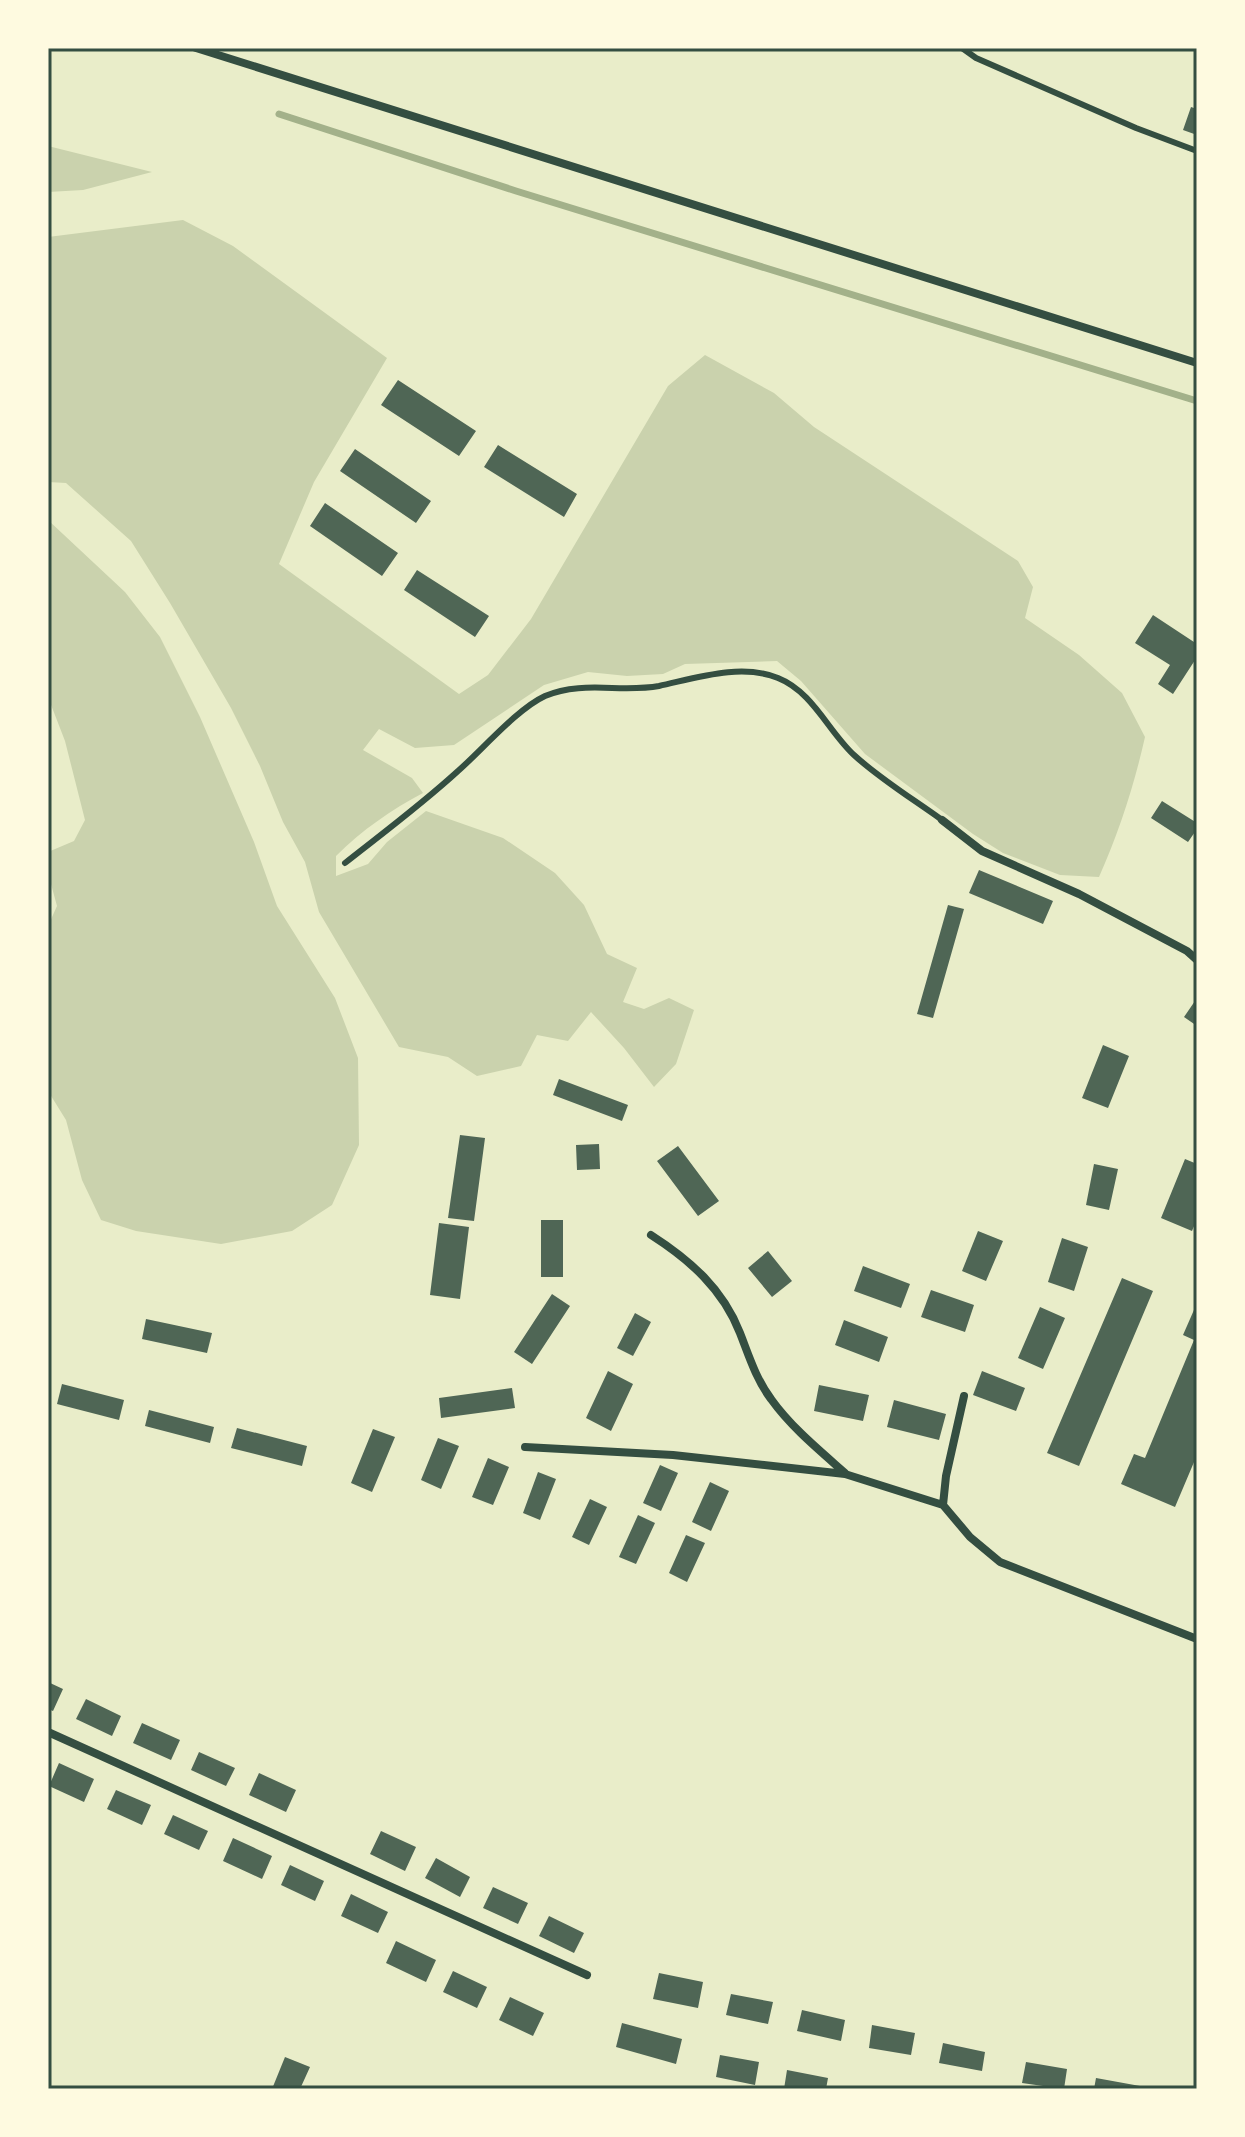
<svg xmlns="http://www.w3.org/2000/svg" width="1245" height="2137" font-family="Lato,sans-serif">
	<style>
		.green { fill: #cad2ad }
		.lines { fill: none; stroke-linecap: round; stroke-linejoin: round }
		.stream { stroke: #a3b18a; stroke-width: 7 }
		.building { fill: #4f6655 }
		.service { stroke: #344e41; stroke-width: 6 }
		.minor { stroke: #344e41; stroke-width: 8 }
		.neatline { fill: none; stroke: #344e41; stroke-width: 3 }
	</style>
	<rect width="100%" height="100%" fill="#e9edc9"/>
	<!-- green -->
	<path class="green" d="M48,146L152,172L83,190L48,192Z
		M183,220L233,246L387,358L314,482L279,564L459,694L488,675L531,619L668,386L705,355L774,393L814,427L1018,561L1033,587L1025,618L1079,655L1122,693L1145,737C1134,786 1119,832 1099,877L1060,875L1003,853L973,834L865,754L801,681L777,661L685,664L663,674L627,676L588,672L544,685L454,745L415,748L379,729L363,750L412,778L423,793C391,810 362,830 336,856V876L368,864L387,842L426,811L503,838L555,873L584,905L607,954L637,968L623,1002L644,1009L669,998L694,1010L676,1064L654,1087L624,1048L591,1012L568,1041L537,1035L521,1066L477,1076L448,1057L399,1047L319,912L305,862L283,822L260,766L231,708L170,603L131,541L66,483L48,482V237Z
		M48,520L125,592L160,637L200,717L254,842L277,906L335,998L358,1058L359,1145L332,1205L292,1231L221,1244L136,1231L101,1220L82,1180L66,1120L48,1091V926L57,906L48,873V852L74,841L85,820L65,741L48,697Z"/>
	<g class="lines">
		<!-- stream -->
		<path class="stream" d="M279,114L516,191L1197,401"/>
	</g>
	<!-- building -->
	<path class="building" d="M1191,107L1197,109V135L1183,130Z
		M398,380L476,431L459,456L381,405Z
		M498,445L577,494L564,517L484,467Z
		M355,449L431,501L416,523L340,471Z
		M325,503L398,553L382,576L310,526Z
		M417,570L489,616L475,637L404,590Z
		M1153,615L1197,644V657L1173,694L1158,684L1170,665L1135,643Z
		M1162,801L1197,823V829L1188,842L1151,818Z
		M979,870L1053,901L1043,924L969,893Z
		M948,905L964,909L933,1018L917,1014Z
		M1197,998V1026L1184,1017Z
		M1103,1045L1129,1056L1108,1108L1082,1098Z
		M559,1079L628,1105L622,1121L553,1095Z
		M460,1135L485,1138L474,1221L448,1218Z
		M599,1144L600,1169L577,1170L576,1145Z
		M678,1146L719,1201L698,1216L657,1161Z
		M1185,1159L1197,1164V1219L1192,1231L1161,1218Z
		M1094,1164L1118,1169L1109,1210L1086,1205Z
		M541,1220H563V1277H541Z
		M439,1223L469,1227L460,1299L430,1295Z
		M978,1231L1003,1241L986,1281L962,1271Z
		M1062,1238L1088,1247L1074,1291L1048,1282Z
		M768,1251L792,1281L772,1297L748,1268Z
		M863,1266L910,1284L901,1308L854,1291Z
		M1122,1278L1153,1291L1079,1466L1047,1453Z
		M931,1290L974,1305L965,1332L921,1317Z
		M552,1294L570,1306L532,1364L514,1352Z
		M1197,1303V1455L1175,1507L1121,1484L1134,1454L1145,1458L1194,1340L1183,1335Z
		M1040,1307L1065,1318L1043,1369L1018,1358Z
		M635,1313L651,1322L633,1356L617,1348Z
		M146,1319L212,1333L207,1353L142,1339Z
		M844,1320L888,1337L879,1362L835,1345Z
		M608,1371L633,1384L611,1431L586,1418Z
		M982,1371L1025,1388L1016,1411L973,1395Z
		M62,1384L124,1400L119,1420L57,1404Z
		M819,1385L869,1395L863,1421L814,1411Z
		M512,1388L515,1408L441,1418L439,1398Z
		M894,1400L946,1414L939,1440L887,1427Z
		M149,1410L214,1427L210,1443L145,1426Z
		M237,1428L307,1446L302,1466L231,1448Z
		M373,1429L395,1437L372,1492L351,1483Z
		M438,1438L459,1446L441,1489L421,1480Z
		M488,1458L509,1467L493,1505L472,1497Z
		M660,1465L678,1473L661,1511L643,1503Z
		M538,1472L556,1479L540,1520L523,1513Z
		M710,1482L729,1491L711,1531L692,1522Z
		M590,1499L607,1507L589,1545L572,1537Z
		M638,1515L655,1523L636,1564L619,1557Z
		M686,1535L705,1543L687,1582L669,1573Z
		M48,1682L63,1689L53,1711L48,1709Z
		M86,1699L121,1716L112,1736L76,1719Z
		M142,1723L180,1740L171,1760L133,1743Z
		M199,1752L235,1768L226,1786L191,1770Z
		M59,1763L94,1779L84,1802L49,1786Z
		M259,1773L296,1790L286,1812L249,1795Z
		M116,1790L151,1805L142,1825L107,1809Z
		M173,1815L208,1831L199,1850L164,1834Z
		M381,1831L416,1847L405,1871L370,1854Z
		M233,1838L272,1856L262,1879L223,1861Z
		M436,1858L470,1877L460,1897L425,1878Z
		M290,1865L324,1881L315,1901L281,1885Z
		M493,1887L528,1903L518,1924L483,1908Z
		M351,1894L388,1912L378,1933L341,1916Z
		M549,1916L584,1933L574,1953L539,1936Z
		M396,1941L436,1960L426,1982L386,1963Z
		M453,1971L487,1987L477,2008L443,1992Z
		M659,1973L703,1982L698,2008L653,1999Z
		M731,1994L773,2002L768,2024L726,2015Z
		M510,1997L544,2013L533,2036L499,2020Z
		M802,2010L845,2020L841,2041L797,2031Z
		M622,2023L682,2039L676,2064L616,2047Z
		M872,2025L915,2033L911,2055L869,2048Z
		M943,2043L985,2052L982,2071L939,2063Z
		M720,2055L759,2062L755,2085L716,2077Z
		M285,2057L310,2067L300,2089H272Z
		M1026,2062L1067,2069L1064,2089L1022,2083Z
		M787,2070L828,2078L826,2089H784Z
		M1096,2078L1140,2086L1139,2089H1094Z"/>
	<g class="lines">
		<!-- service -->
		<path class="service" d="M962,48L976,58L1136,128L1197,151
			M345,863C383,833 422,804 458,771C482,750 517,709 545,696C582,680 621,693 659,686C696,678 741,663 778,678C813,692 828,731 854,755C880,779 913,799 942,820"/>
		<!-- minor -->
		<path class="minor" d="M196,48L1197,363
			M942,820L982,851L1079,894L1187,951L1197,960
			M651,1235C690,1260 723,1289 740,1333C749,1356 756,1379 771,1399C791,1427 819,1450 845,1473
			M525,1447L673,1455L845,1474L943,1505L970,1537L1000,1562L1197,1639
			M943,1505L946,1476L964,1396
			M48,1732L587,1975"/>
	</g>
	<!-- border -->
	<rect width="1245" height="2137" fill="none" stroke="#fefae0" stroke-width="100"/>
	<rect x="50" y="50" width="1145" height="2037" class="neatline"/>
</svg>
